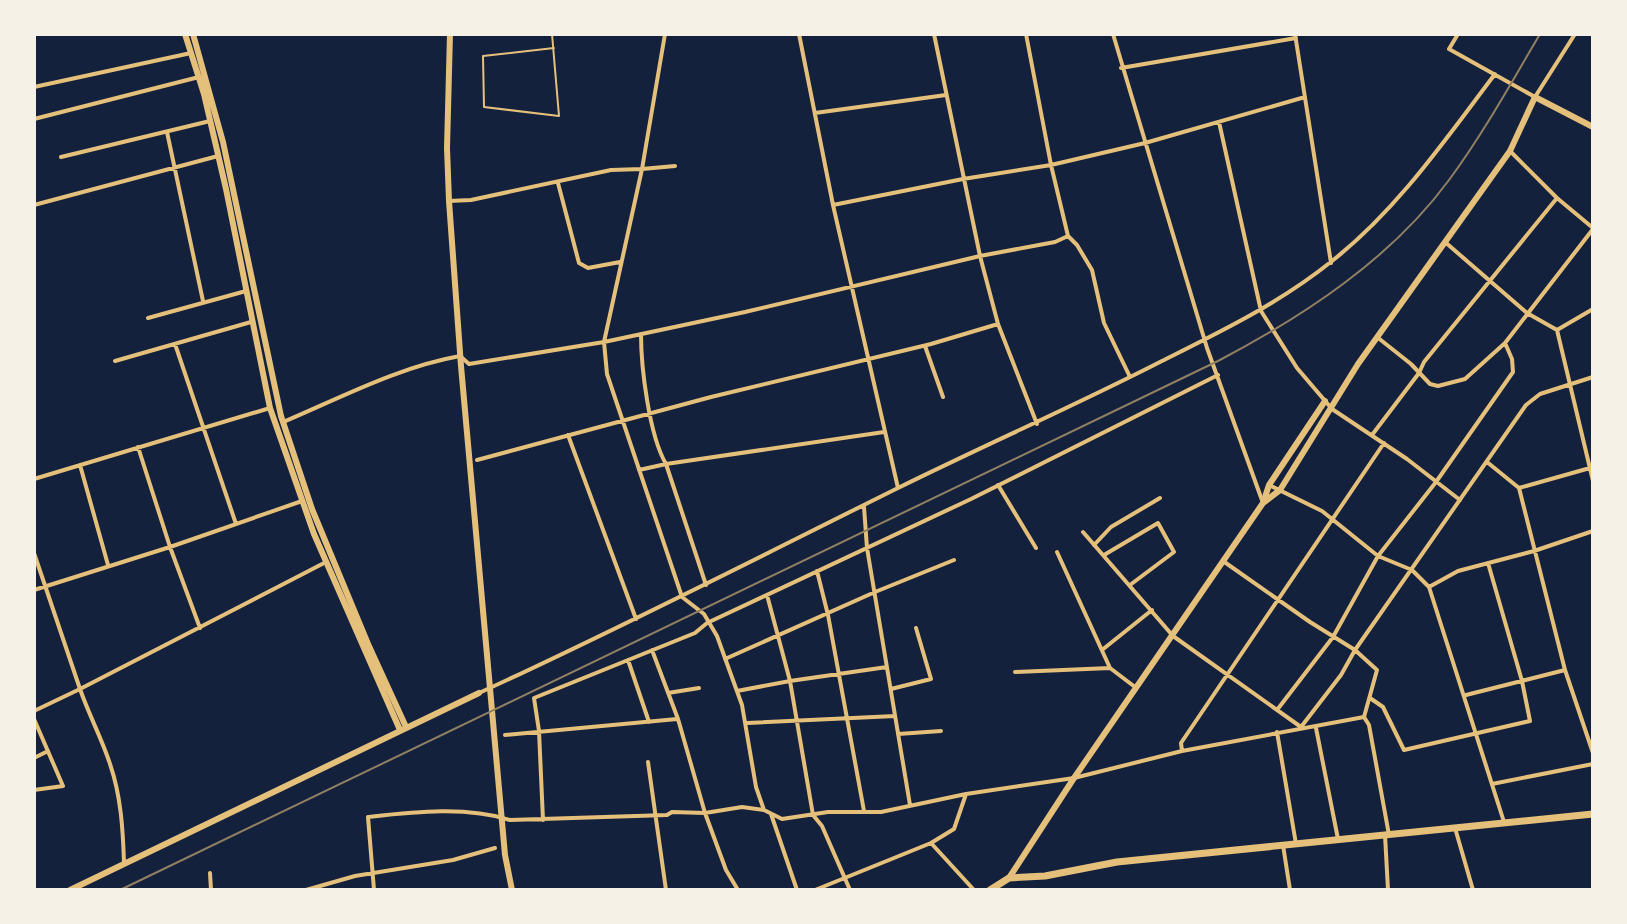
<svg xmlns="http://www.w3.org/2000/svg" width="1627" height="924" font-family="'PT Sans Narrow',sans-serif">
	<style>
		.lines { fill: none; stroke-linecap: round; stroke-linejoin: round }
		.service { stroke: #e5c07b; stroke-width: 2 }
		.minor { stroke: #e5c07b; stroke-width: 4 }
		.secondary { stroke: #e5c07b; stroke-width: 6 }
		.trunk { stroke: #e5c07b; stroke-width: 7 }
		.rail { stroke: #918062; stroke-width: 2 }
	</style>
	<rect width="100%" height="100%" fill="#14213d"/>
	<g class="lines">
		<!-- service -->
		<path class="service" d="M552,34L559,116L484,107L483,56L554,48"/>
		<!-- minor -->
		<path class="minor" d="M799,34L833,205L898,488
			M934,34L980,256L998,324L1037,424
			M1026,34L1051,165L1068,236
			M1113,34L1207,348L1263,503
			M1295,34L1331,263
			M1458,34L1449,49L1535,97L1575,34
			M1121,68L1296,38
			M34,87L191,53
			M815,113L946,95
			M34,119L199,77
			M1219,122L1261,311L1297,368L1332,409L1407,459L1460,500
			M167,132L203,301
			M1510,151L1557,198L1593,228
			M61,157L210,121
			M675,166L642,169L604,342L607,374L682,597L704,614L717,636L742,705L756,787L764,810L782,819L828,812H881L966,794L1074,778L1182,751L1364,717
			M558,183L579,263L588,268L620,262
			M449,201L471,200L611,170L642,169L665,34
			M34,205L218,156
			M833,205L963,179L1051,165L1145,143L1305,97
			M1445,242L1527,313L1557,330
			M148,318L246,291
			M1557,330L1593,481
			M1557,330L1593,309
			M641,334C641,367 649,435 666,464L884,432
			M1377,337L1411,364L1430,384L1438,386L1465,379L1505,343L1593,229
			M175,344L236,524
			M925,346L943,397
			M115,361L251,322
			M283,422C340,398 398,367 460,356L469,364L604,342L745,312L980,256L1055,242L1068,236L1077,245L1092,270L1104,323L1130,377
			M568,435L636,619
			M1372,435L1419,373L1424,362L1557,198
			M138,447L170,547L200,628
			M477,460L711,397L931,344L998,324
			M1487,462L1519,488L1565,670L1593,753
			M80,465L108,565
			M639,470L666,464L706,585
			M34,479L270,408
			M998,485L1036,548
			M1269,485L1322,511L1378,556L1436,482L1513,372L1512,359L1505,343
			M1519,488L1590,468
			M864,507L867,548L910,805
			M1083,532L1173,636L1301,727
			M1094,545L1111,527L1160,498
			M1057,552L1110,668L1135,687
			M34,553L80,689L34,711
			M1104,555L1158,523L1174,552L1130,585
			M1223,561L1310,622L1355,650L1341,675L1301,727
			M817,571L828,615L864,811
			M1429,587L1458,571L1534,551L1593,531
			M34,590L170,547L302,501
			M767,595L790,681L813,815L822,826L850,890
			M1102,650L1152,610
			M725,659L875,592L954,560
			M628,660L649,722
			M1015,672L1110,668
			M891,689L931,679L916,628
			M737,691L790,681L887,667
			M479,693C621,628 759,557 898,488C985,445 1074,406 1160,362C1220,332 1280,303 1332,261C1397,210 1445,140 1495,74
			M668,693L699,688
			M1466,695L1565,670
			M1370,698L1383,707L1404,750L1530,721L1522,681L1488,563
			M1277,710L1333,637L1378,556L1412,570L1429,587L1504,822
			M34,719L63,786L34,790
			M747,723L895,716
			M1316,728L1338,839
			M1277,732L1296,844
			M898,734L941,731
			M505,735L677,719
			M1182,751L1181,743L1384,443
			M34,758L48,751
			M648,762L666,890
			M1492,784L1593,764
			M771,814L797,890
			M543,820L539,731L534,698L695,633L707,623L971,499L1218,375
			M1455,828L1473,890
			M1385,835L1388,890
			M1389,835L1369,725L1364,717L1377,670L1355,650L1526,405L1540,394L1593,377
			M931,843L974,890
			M1283,845L1290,890
			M124,863C123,830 121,796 110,764C102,739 89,715 80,689L326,562
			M210,873L211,890
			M306,890L355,876L453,860L495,848
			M374,890L368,817C414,812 466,806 510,820L667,815L672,812L705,813L678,719L652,650
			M738,890L726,870L705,813L742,807L764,810
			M815,890L931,843L954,829L966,794"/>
		<!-- secondary -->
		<path class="secondary" d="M185,34L204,94L226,189L270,408L314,534L400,730
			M193,34L223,142L281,416L312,509L368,644L406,727
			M450,34L447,148L449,201L461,366L505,855L512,890
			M1263,503L1280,490L1358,364L1510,151L1535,97L1593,127
			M1009,878L1074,778L1263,503L1269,485L1325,401
			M70,890L479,693"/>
		<!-- trunk -->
		<path class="trunk" d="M990,890L1009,878L1045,876L1117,862L1593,814"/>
		<!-- rail -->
		<path class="rail" d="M120,890L1218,361C1304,316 1391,259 1449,180C1483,134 1511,83 1540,34"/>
	</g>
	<!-- border -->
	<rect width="1627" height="924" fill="none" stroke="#f6f1e7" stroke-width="72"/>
</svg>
